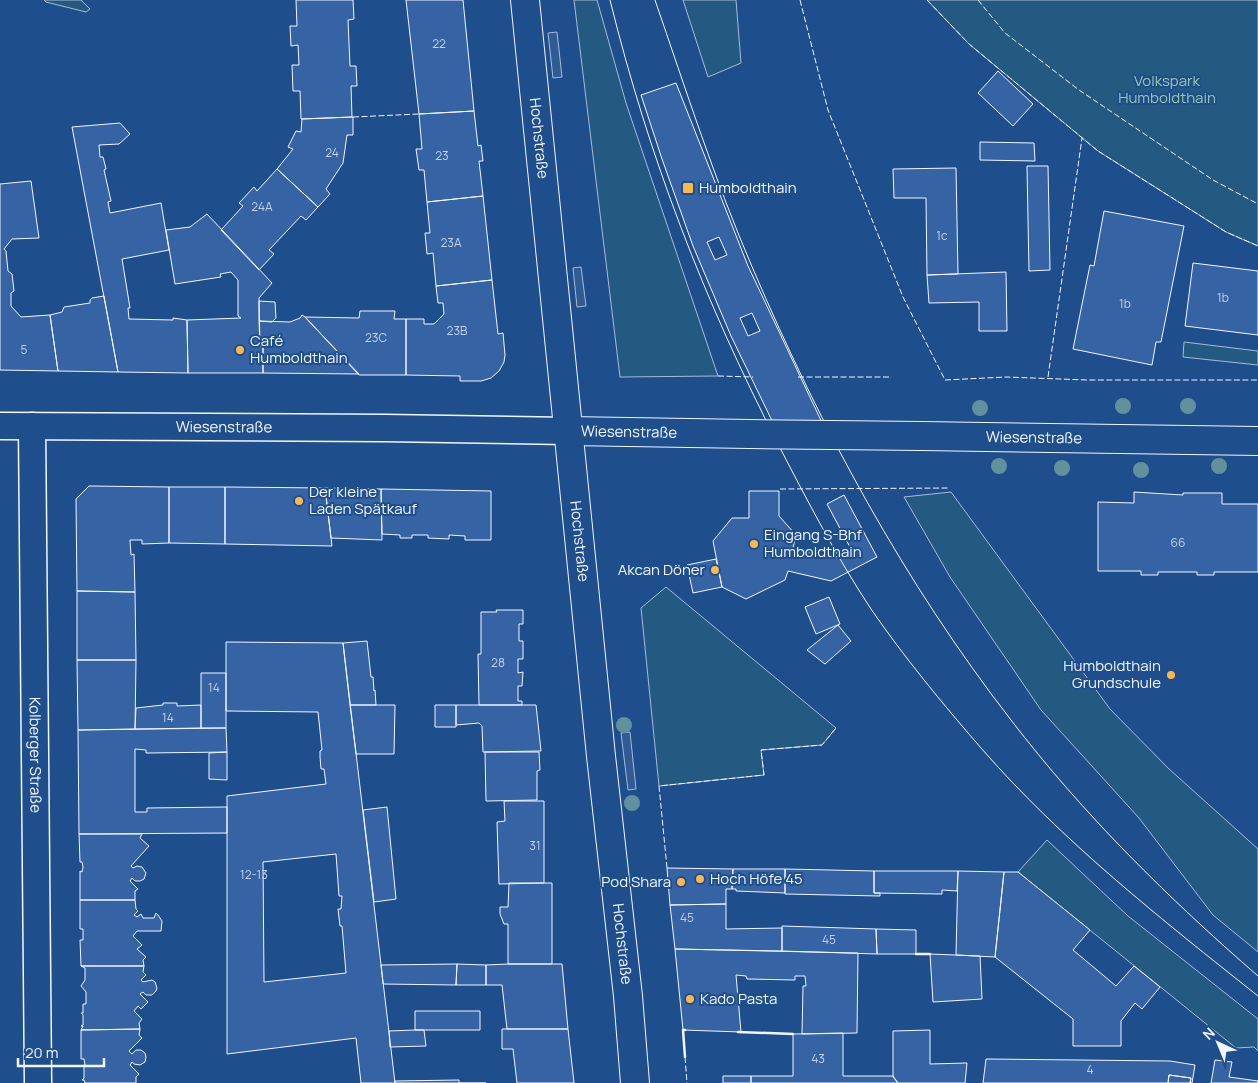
<svg xmlns="http://www.w3.org/2000/svg" width="1258" height="1083" font-family="Manrope,sans-serif">
	<style>
		.green { fill: #245a82; stroke: #a8bbd7 }
		.parking { fill: #305b95; stroke: #a8bbd7 }
		.building { fill: #3563a3; stroke: #f2f6ff; fill-rule: evenodd }
		.lines { fill: none; stroke-linecap: round; stroke-linejoin: round }
		.minor-casing { stroke: #f2f6ff; stroke-width: 29 }
		.tertiary-casing { stroke: #f2f6ff; stroke-width: 30 }
		.minor { stroke: #1f4e8c; stroke-width: 26 }
		.tertiary { stroke: #1f4e8c; stroke-width: 28 }
		.tram { stroke: #f2f6ff; stroke-width: 1 }
		.tertiary-bridge-casing { stroke: #f2f6ff; stroke-width: 30; stroke-linecap: butt }
		.tertiary-bridge { stroke: #1f4e8c; stroke-width: 28 }
		.fence { stroke: #f2f6ff; stroke-width: 1; stroke-dasharray: 6 2.5; stroke-linecap: butt }
		.wall { stroke: #f2f6ff; stroke-width: 2.5 }
		.tree { fill: #61919a }
		.poi-dot { fill: #ffb74d; stroke: #1f4e8c; stroke-width: 2 }
		.labels { text-anchor: middle; stroke-width: 4; stroke-linejoin: round; paint-order: stroke }
		.number-label { font-size: 12px; fill: #c3d1e8 }
		.park-label { font-size: 15px; fill: #97c8a6; stroke: #1f4e8c }
		.street-label { font-size: 15px; fill: #f2f6ff; stroke: #1f4e8c }
		.poi-label { font-size: 15px; fill: #f2f6ff; stroke: #1f4e8c; text-anchor: start }
	</style>
	<rect width="100%" height="100%" fill="#1f4e8c"/>
	<!-- green -->
	<path class="green" d="M44,0H81L90,9L86,12L46,2Z
		M574,0H597L626,103L718,376L620,377Z
		M683,0H736L741,63L708,77Z
		M927,0H1258V246L1226,232L1098,151L969,44Z
		M1184,342L1258,351V365L1183,357Z
		M951,492L1110,709L1168,768L1258,849V952L1213,915L1139,818L1041,710L950,577L904,497Z
		M666,587L836,728L822,745L761,750L764,775L659,786L641,608Z
		M1047,840L1128,916L1258,1019V1051L1254,1047L1236,1048L1018,872Z"/>
	<!-- parking -->
	<path class="parking" d="M557,32L562,77L553,78L548,33Z
		M581,267L586,306L577,307L573,268Z
		M630,732L636,789L628,790L621,733Z"/>
	<!-- building -->
	<path class="building" d="M296,0H353L354,19L348,20L350,66H356L357,86H351L352,117L301,119L300,91H293L292,65H299L298,45L291,46L290,26H297Z
		M406,0H463L474,111L419,114Z
		M998,71L1033,104L1013,126L978,93Z
		M676,83L748,266L825,429H776L731,336L693,246L662,159L641,95Z
		M474,111L478,146L481,145L483,161H479L483,196L427,202L424,170H419L416,149H422L419,114Z
		M353,117V135H347L343,163L326,189L330,194L318,207L277,169L293,149L288,147L296,131L301,132L302,119Z
		M120,123L130,134L119,144L99,145L100,157H103L106,169L104,170L111,201L108,202L110,213L161,203L169,250L122,259L130,308H128L129,319L173,320V318L187,320L188,373L118,372L72,127Z
		M980,142L1034,143L1035,161L980,160Z
		M1027,166H1048L1050,270L1029,271Z
		M956,168L958,274L927,275L926,198H894L893,169Z
		M277,169L318,207L306,220L301,216L269,250L274,254L259,270L221,230L243,206L239,203L254,187L257,191Z
		M31,181L39,238L12,239L4,249L6,251L8,271L12,274L14,291L11,293V306L21,317L50,315L58,371L0,370V184Z
		M483,196L492,280L436,286L433,253L427,254L425,233H430L427,202Z
		M1104,211L1184,226L1161,342H1156L1152,365L1073,349L1090,265L1094,266Z
		M207,214L272,283L259,298L260,346H263V373H188L187,320L241,318L238,316V280L231,272L220,274L221,277L175,284L166,230L190,227Z
		M719,237L727,255L715,260L707,242Z
		M1193,263L1258,271V335L1185,326Z
		M1006,272L1007,331H979V302L929,303L927,275Z
		M492,280L498,334L503,333L505,355L504,362L499,371L491,378L481,381H460V376L406,375V319H424V324H434L444,314L443,303H438L436,286Z
		M104,296L118,372L58,371L50,315L62,312L64,307L90,303V300L92,298Z
		M259,301L275,302L276,318L272,322L259,321Z
		M360,311H395L394,319H406V375H359L305,317L359,318Z
		M752,313L760,331L748,336L740,318Z
		M302,315L305,317L359,374L263,373V346H260L259,321L290,322L300,318Z
		M89,486L169,487V543L142,544V540H130L131,555L134,554L135,592L77,591L76,499Z
		M169,487H225V544L169,543Z
		M225,487L325,488L332,546L225,544Z
		M325,488L381,489L382,540L331,538Z
		M381,489L491,491V540H465V536L449,535V539L428,538V535H412V538H400V535L382,534Z
		M749,491H779V516L796,535L793,548L834,558L851,549L827,504L844,495L877,557L831,581L788,571L785,580L746,599L722,587L713,541L732,518H749Z
		M1134,492L1183,495V493H1222V504H1258V572H1214V575H1197V572H1158V575H1141V571H1098V502L1134,503Z
		M716,559L722,587L693,593L687,565Z
		M77,591L135,592L136,660H77Z
		M829,597L840,624L816,634L805,607Z
		M496,610H523V624H519V641H523V659H518V673L523,672L522,686H518V701H522V705H479L478,654H481V612H497Z
		M838,625L851,641L825,664L807,650Z
		M367,641L371,677H373L374,691L375,690L376,705H350L343,643Z
		M226,642L343,643L395,1083H361L356,1038L227,1054V796L326,784L324,769H321L320,757V751L322,750L318,712L226,711ZM336,854L339,896H342L341,909H338L340,926H342L346,973L264,982L263,862Z
		M77,660H136L135,729L78,730Z
		M201,673H226V728H201Z
		M163,703H177V706L201,705V728L135,729L136,708L163,705Z
		M350,705H395L394,754H356Z
		M435,705H456V727H435Z
		M456,705H536L541,751L483,752L482,726L479,723L456,725Z
		M226,728L227,752L146,753V750L135,749V812H147V808L227,807V833L79,834L78,730Z
		M227,752V780L209,779V753Z
		M485,752H539L540,770L537,771V800L486,801Z
		M504,801H544V883L499,884L497,822L505,821Z
		M387,807L396,899L374,902L363,810Z
		M79,834H142L140,838L149,846L131,866L133,868L137,866L142,867L146,873L144,879L140,881H135L132,878L130,881L138,889L135,891V900H80V871L82,872L83,867L82,862H80Z
		M667,868L733,869L732,889H726V904L670,905Z
		M733,869H785V893L736,891V889H732Z
		M785,869L874,871V893H880V896L785,894Z
		M874,871H958L957,891L942,890V894L874,893Z
		M958,871L1004,872L995,957L956,955Z
		M1004,872H1018L1090,930L1073,950L1116,986L1134,966L1160,987L1142,1009L1135,1003L1121,1021V1046H1073V1019L995,957Z
		M509,883H552V964H508V924H504L500,914V907H508Z
		M80,900H135L136,909L138,911L134,915L137,917L141,914L143,918H154L156,913L158,915L162,921L161,931H137L133,936L142,945L137,949L146,957L143,960L144,966H81L80,940H83V929H80Z
		M726,904V929L782,928V951L675,949L670,905Z
		M782,926L876,929L877,954L782,951Z
		M876,929L916,930V954H877Z
		M675,949L858,953L857,1033L802,1034L803,986H806L805,976H795V980L747,979L746,976L736,975L741,1032L683,1030Z
		M930,954L980,956L982,999L933,1002Z
		M457,964L456,985L383,984L381,965Z
		M457,964L486,965V985H456Z
		M508,964H562L568,1029H507L502,985H486V965Z
		M81,966H144L143,972L146,975L141,980L143,982L152,980L155,982L157,988L156,991L152,995H146L143,992L140,994L148,1002L141,1009L138,1006L134,1011L142,1019L139,1023L140,1029L81,1030L83,1026H81L83,1025V1015L81,1013H83V1004H86V992L81,986L85,980V968Z
		M415,1011H480V1030H415Z
		M140,1029L139,1035L142,1038L129,1051L132,1054L136,1050H141L145,1053L146,1057L145,1062L140,1065L134,1064L132,1062L130,1065L139,1074L136,1077V1083H85L84,1080H82L84,1078V1066H81L85,1065L84,1059H81V1030Z
		M502,1029H568L574,1083H517L513,1049H502Z
		M415,1030H424L426,1046L390,1047L389,1031Z
		M930,1030V1064L967,1063L965,1083H898L893,1077V1031Z
		M843,1033V1076H893L898,1083H751V1076H793V1034Z
		M986,1059L1170,1061L1195,1065L1192,1083H1190L1191,1078L1169,1075L1168,1083H983Z
		M1215,1060L1232,1062L1229,1077L1258,1081V1083H1211Z
		M1169,1075L1191,1078L1190,1083H1168Z
		M723,1076H751V1083H723Z
		M459,1080V1083H486H395V1081Z"/>
	<g class="lines">
		<defs>
			<g id="minor">
				<path id="s1" d="M0,426L385,428L568,431"/>
				<path id="s2" d="M32,426L38,1083"/>
			</g>
			<g id="tertiary">
				<path id="s3" d="M525,0L601,756L628,996L635,1083"/>
				<path id="s4" d="M568,431L750,434"/>
				<path id="s5" d="M922,436L1258,441"/>
			</g>
		</defs>
		<!-- minor casing -->
		<use href="#minor" class="minor-casing"/>
		<!-- tertiary casing -->
		<use href="#tertiary" class="tertiary-casing"/>
		<!-- minor -->
		<use href="#minor" class="minor"/>
		<!-- tertiary -->
		<use href="#tertiary" class="tertiary"/>
		<!-- tram -->
		<path class="tram" d="M610,0C649,158 704,300 778,444C807,500 836,556 871,609C904,657 942,703 981,748C1062,841 1161,919 1258,996
			M655,0C686,90 715,181 753,269C821,428 904,582 1011,720C1083,814 1168,898 1258,976"/>
		<defs>
			<path id="tertiary-bridge" d="M750,434L922,436"/>
		</defs>
		<!-- tertiary-bridge casing -->
		<use href="#tertiary-bridge" class="tertiary-bridge-casing"/>
		<!-- tertiary-bridge -->
		<use href="#tertiary-bridge" class="tertiary-bridge"/>
		<!-- fence -->
		<path class="fence" d="M800,0L828,110L903,297L945,380L1006,377L1087,380H1258
			M927,0L969,44L1098,151L1226,232L1258,246
			M978,0L1005,33L1079,90L1213,180L1258,204
			M353,117L419,114
			M718,376L753,377
			M798,377H891
			M1048,377L1082,138
			M780,489L950,488
			M667,868L659,786L764,775L761,750L822,745L836,728
			M685,1057L687,1083"/>
		<!-- wall -->
		<path class="wall" d="M916,954H930
			M738,1032L793,1034
			M685,1057L683,1030H685"/>
	</g>
	<!-- trees -->
	<g class="tree">
		<circle cx="1123" cy="406" r="8"/>
		<circle cx="1188" cy="406" r="8"/>
		<circle cx="980" cy="408" r="8"/>
		<circle cx="999" cy="466" r="8"/>
		<circle cx="1219" cy="466" r="8"/>
		<circle cx="1062" cy="468" r="8"/>
		<circle cx="1141" cy="470" r="8"/>
		<circle cx="624" cy="725" r="8"/>
		<circle cx="632" cy="803" r="8"/>
	</g>
	<!-- markers -->
	<g class="poi-dot">
		<rect x="682" y="182" width="12" height="12" rx="2.5"/>
		<circle cx="240" cy="350" r="5"/>
		<circle cx="299" cy="501" r="5"/>
		<circle cx="754" cy="544" r="5"/>
		<circle cx="715" cy="570" r="5"/>
		<circle cx="1171" cy="675" r="5"/>
		<circle cx="700" cy="879" r="5"/>
		<circle cx="681" cy="882" r="5"/>
		<circle cx="690" cy="999" r="5"/>
	</g>
	<g class="labels">
		<!-- number labels -->
		<g class="number-label">
			<text x="439" y="48">22</text>
			<text x="332" y="157">24</text>
			<text x="442" y="160">23</text>
			<text x="262" y="211">24A</text>
			<text x="942" y="240">1c</text>
			<text x="451" y="247">23A</text>
			<text x="1223" y="302">1b</text>
			<text x="1125" y="308">1b</text>
			<text x="457" y="335">23B</text>
			<text x="376" y="342">23C</text>
			<text x="24" y="354">5</text>
			<text x="1178" y="547">66</text>
			<text x="498" y="667">28</text>
			<text x="214" y="692">14</text>
			<text x="168" y="722">14</text>
			<text x="535" y="850">31</text>
			<text x="254" y="879">12-13</text>
			<text x="687" y="922">45</text>
			<text x="829" y="944">45</text>
			<text x="818" y="1063">43</text>
			<text x="1090" y="1074">4</text>
		</g>
		<!-- park labels -->
		<g class="park-label">
			<text x="1167" y="86">Volkspark<tspan x="1167" dy="17">Humboldthain</tspan></text>
		</g>
		<!-- street labels -->
		<g class="street-label">
			<text dy="5" stroke="none"><textPath href="#s3" startOffset="139">Hochstraße</textPath></text>
			<text dy="5" stroke="none"><textPath href="#s1" startOffset="224">Wiesenstraße</textPath></text>
			<text dy="5" stroke="none"><textPath href="#s4" startOffset="61">Wiesenstraße</textPath></text>
			<text dy="5" stroke="none"><textPath href="#s5" startOffset="112">Wiesenstraße</textPath></text>
			<text dy="5" stroke="none"><textPath href="#s3" startOffset="544">Hochstraße</textPath></text>
			<text dy="5" stroke="none"><textPath href="#s2" startOffset="329">Kolberger Straße</textPath></text>
			<text dy="5" stroke="none"><textPath href="#s3" startOffset="949">Hochstraße</textPath></text>
		</g>
		<!-- poi labels -->
		<g class="poi-label">
			<text x="699" y="193">Humboldthain</text>
			<text x="250" y="346">Café<tspan x="250" dy="17">Humboldthain</tspan></text>
			<text x="309" y="497">Der kleine<tspan x="309" dy="17">Laden Spätkauf</tspan></text>
			<text x="764" y="540">Eingang S-Bhf<tspan x="764" dy="17">Humboldthain</tspan></text>
			<text x="705" y="575" text-anchor="end">Akcan Döner</text>
			<text x="1161" y="671" text-anchor="end">Humboldthain<tspan x="1161" dy="17">Grundschule</tspan></text>
			<text x="710" y="884">Hoch Höfe 45</text>
			<text x="671" y="887" text-anchor="end">Pod Shara</text>
			<text x="700" y="1004">Kado Pasta</text>
		</g>
	</g>
	<!-- north arrow -->
	<g transform="translate(1218 1043) rotate(316)" stroke="#1f4e8c" stroke-width="4" paint-order="stroke">
	<path d="M0-4L9 19L0 12L-9 19Z" fill="#f2f6ff"/>
	<text y="-8" font-size="14" font-weight="bold" text-anchor="middle" fill="#f2f6ff">N</text>
	</g>
	<!-- scale -->
	<path d="M18 1058v8h86v-8" fill="none" stroke="#f2f6ff" stroke-width="2.5"/>
	<text x="25" y="1058" font-size="15" fill="#f2f6ff" stroke="#1f4e8c" stroke-width="4" paint-order="stroke">20 m</text>
</svg>
